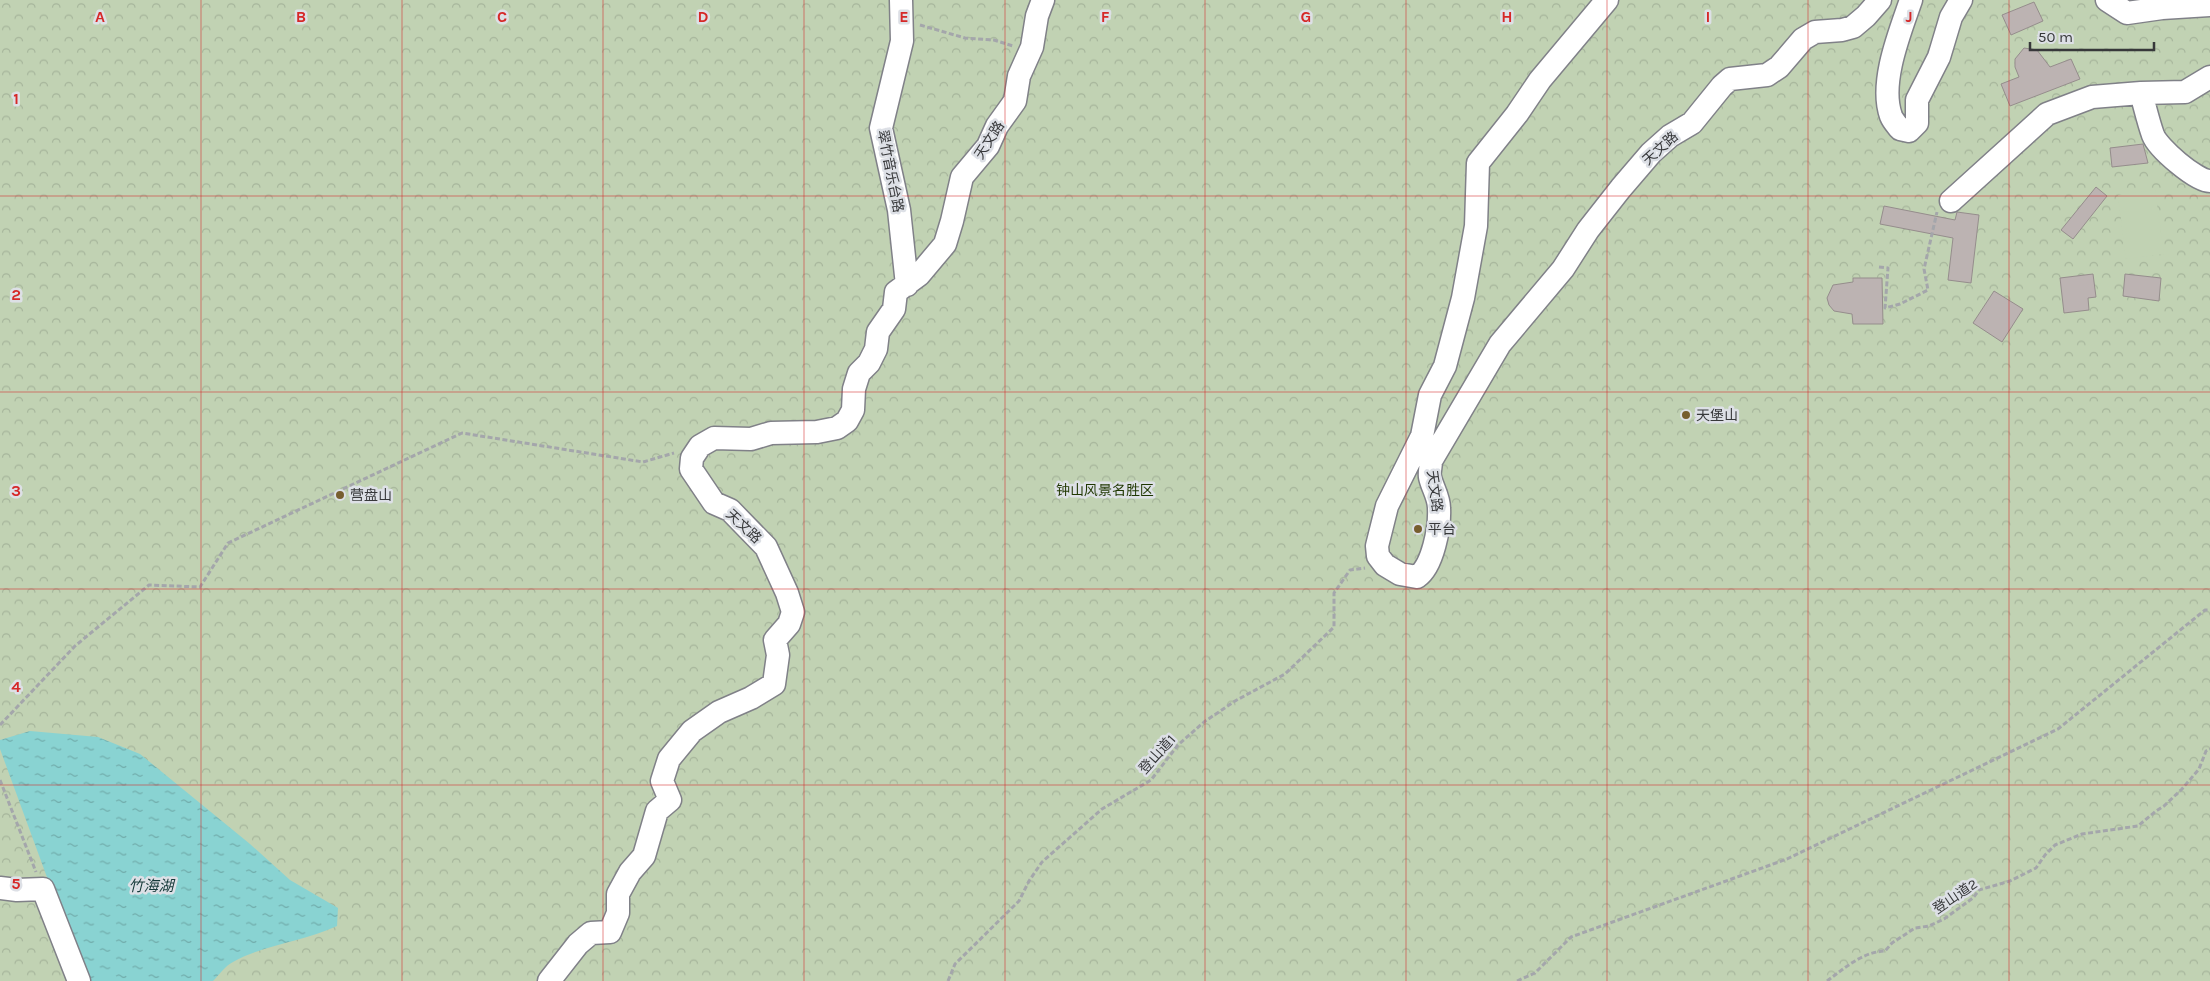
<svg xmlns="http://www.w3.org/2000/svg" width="2210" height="981" font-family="Karla,'Noto Sans SC',sans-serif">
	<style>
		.park { fill: url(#park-crowns) }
		.pitch { fill: #c1d2b3 }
		.water { fill: url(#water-ripples) }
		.building { fill: #bcb3b2; stroke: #958d8c }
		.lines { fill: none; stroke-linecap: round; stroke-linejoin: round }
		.minor-casing { stroke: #808188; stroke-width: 25 }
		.path { stroke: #a4a6ab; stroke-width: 3; stroke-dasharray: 5 2.5; stroke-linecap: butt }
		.minor { stroke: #fff; stroke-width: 22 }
		.grid { fill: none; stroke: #d62828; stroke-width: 1; stroke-opacity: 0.55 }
		.poi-dot { fill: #775e2f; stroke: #dde0e6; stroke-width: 2 }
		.labels { text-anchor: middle; stroke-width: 5; stroke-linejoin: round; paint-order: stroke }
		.street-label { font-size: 14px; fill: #37383a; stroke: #dde0e6 }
		.poi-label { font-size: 14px; fill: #37383a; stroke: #dde0e6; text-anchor: start }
		.park-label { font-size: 14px; fill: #1f3701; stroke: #dde0e6 }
		.water-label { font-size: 15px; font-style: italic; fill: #143838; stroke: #dde0e6 }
		.grid-label { font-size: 16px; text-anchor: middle; font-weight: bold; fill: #d62828; stroke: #dde0e6; stroke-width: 5; stroke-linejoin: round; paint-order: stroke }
	</style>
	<defs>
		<pattern id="park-crowns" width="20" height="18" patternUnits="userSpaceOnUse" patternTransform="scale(1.25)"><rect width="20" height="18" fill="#c1d2b3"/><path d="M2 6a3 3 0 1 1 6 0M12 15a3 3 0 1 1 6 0" fill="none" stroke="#a6b59b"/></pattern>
		<pattern id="water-ripples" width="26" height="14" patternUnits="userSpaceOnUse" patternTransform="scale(1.25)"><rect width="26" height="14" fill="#89d3d2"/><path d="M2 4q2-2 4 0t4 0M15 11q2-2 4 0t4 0" fill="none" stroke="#71acab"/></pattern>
	</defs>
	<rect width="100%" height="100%" fill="#dde0e6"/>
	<!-- park -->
	<path class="park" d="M0,0H2210V981H0Z"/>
	<!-- pitch -->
	<path class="pitch" d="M2155,190L2164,254L2126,259L2118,195Z"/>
	<!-- water -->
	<path class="water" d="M30,731L98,737L140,754L250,844L290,880L338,908L337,926C303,942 266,944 233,962C225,966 219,975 213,981H85L0,749V740Z"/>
	<!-- building -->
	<path class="building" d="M2034,2L2043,21L2011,35L2002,15Z
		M2024,48L2037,50L2050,67L2071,59L2080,79L2010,106L2001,84L2019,77L2015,67V59Z
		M2143,144L2148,163L2112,167L2110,148Z
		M2096,187L2107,196L2073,239L2061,230Z
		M1884,206L1955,220L1957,212L1979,215L1971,283L1948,280L1953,238L1880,224Z
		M2093,274L2096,297L2088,298L2089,310L2064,313L2060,278Z
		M2125,274L2161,278L2159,301L2123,296Z
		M1853,278H1882L1883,324H1853L1852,314L1834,311L1829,305L1827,298L1833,285L1853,282Z
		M1994,291L2023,309L2002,342L1973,323Z"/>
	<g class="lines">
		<defs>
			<path id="minor" d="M901,0L902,41L881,128L899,210L907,285
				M1607,0L1540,80L1517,114L1478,163L1476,226L1463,298L1445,366L1430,395L1422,436L1387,506L1377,546L1378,556L1385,565L1400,574L1417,577C1433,566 1440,527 1439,508C1439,497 1432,487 1430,477C1429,473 1431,466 1431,461L1500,344L1563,269L1588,230L1621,188L1651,153L1670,136L1692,123L1722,86L1730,79L1767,75L1779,67L1803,39L1815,32L1842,30L1853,27L1866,16L1880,0
				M1911,0C1900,32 1879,83 1891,116C1893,121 1897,125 1900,129L1909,131L1917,123V100L1939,57L1951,17L1961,0
				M2107,0L2127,13L2162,8L2210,5
				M2141,93C2145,107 2148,121 2153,135C2158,148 2196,181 2210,181
				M1951,201L2047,114L2092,97L2141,93L2185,92L2210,77
				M0,888L17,890L43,889L79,981
				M549,981L578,944L591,933L610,932L618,913V894L630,872L644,856L657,811L670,800L662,781L669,759L692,731L719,712L751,698L774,684L778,655L775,640L789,624L793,612L787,593L766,547L730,510L714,503L691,469L692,458L700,446L714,438L751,439L771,433L817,432L837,428L847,421L853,410L854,389L859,373L869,363L876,349L878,332L894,309L896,292L919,275L945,244L952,221L962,177L988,146L997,126L1015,101L1019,76L1032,47L1037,16L1043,0"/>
		</defs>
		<!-- minor casing -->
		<use href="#minor" class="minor-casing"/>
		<!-- path -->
		<path class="path" d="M920,25L965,38L994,40L1013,46
			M1879,267L1888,268L1885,308L1900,304L1928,290L1924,269L1937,212
			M0,725L75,646L149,585L200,587L228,543L462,433L643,462L674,453
			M0,780L36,872
			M948,981L955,964L1019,901L1029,881L1042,862L1102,809L1151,780L1178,745L1204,722L1235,701L1285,674L1334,627V593L1350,570L1365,568
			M1517,981L1535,973L1571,937L1787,859L2058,729L2205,610H2210
			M1827,981C1845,968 1862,952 1885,951L1892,943L1915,928L1929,926L1944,919L1973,898L1979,890L2010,881L2036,868L2045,855L2055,845L2082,834L2138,826L2156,811L2164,806L2182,789L2199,769L2206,751L2210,749"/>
		<!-- minor -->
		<use href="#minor" class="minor"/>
	</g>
	<!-- grid -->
	<path class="grid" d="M201,0V981M402,0V981M603,0V981M804,0V981M1005,0V981M1205,0V981M1406,0V981M1607,0V981M1808,0V981M2009,0V981M0,196H2210M0,392H2210M0,589H2210M0,785H2210"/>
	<!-- markers -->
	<g class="poi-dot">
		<circle cx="1686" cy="415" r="5"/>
		<circle cx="340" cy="495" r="5"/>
		<circle cx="1418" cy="529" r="5"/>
	</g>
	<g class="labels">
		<!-- street labels -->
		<g class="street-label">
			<text transform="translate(989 140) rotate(-57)" y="5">天文路</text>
			<text transform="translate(1660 148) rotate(-42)" y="5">天文路</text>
			<text transform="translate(891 171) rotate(79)" y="5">翠竹音乐台路</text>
			<text transform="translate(1435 491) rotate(82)" y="5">天文路</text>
			<text transform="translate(744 526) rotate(43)" y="5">天文路</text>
			<text transform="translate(1157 754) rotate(-48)" y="5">登山道1</text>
			<text transform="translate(1955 896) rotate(-34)" y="5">登山道2</text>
		</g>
		<!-- poi labels -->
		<g class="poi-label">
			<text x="1696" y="420">天堡山</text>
			<text x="350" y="500">营盘山</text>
			<text x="1428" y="534">平台</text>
		</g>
		<!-- park labels -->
		<g class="park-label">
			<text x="1105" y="495">钟山风景名胜区</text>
		</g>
		<!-- water labels -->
		<g class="water-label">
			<text x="151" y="891">竹海湖</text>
		</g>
	</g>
	<g class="grid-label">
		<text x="100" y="22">A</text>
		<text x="301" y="22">B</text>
		<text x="502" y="22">C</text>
		<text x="703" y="22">D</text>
		<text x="904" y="22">E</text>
		<text x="1105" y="22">F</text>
		<text x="1306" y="22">G</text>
		<text x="1507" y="22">H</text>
		<text x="1708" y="22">I</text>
		<text x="1909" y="22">J</text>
		<text x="16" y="104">1</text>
		<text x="16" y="300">2</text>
		<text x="16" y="496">3</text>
		<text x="16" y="692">4</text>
		<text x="16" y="889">5</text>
	</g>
	<!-- scale -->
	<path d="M2030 42v8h124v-8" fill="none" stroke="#37383a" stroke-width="2.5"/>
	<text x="2038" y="42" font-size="15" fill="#37383a" stroke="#dde0e6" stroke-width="4" paint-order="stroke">50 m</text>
</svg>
